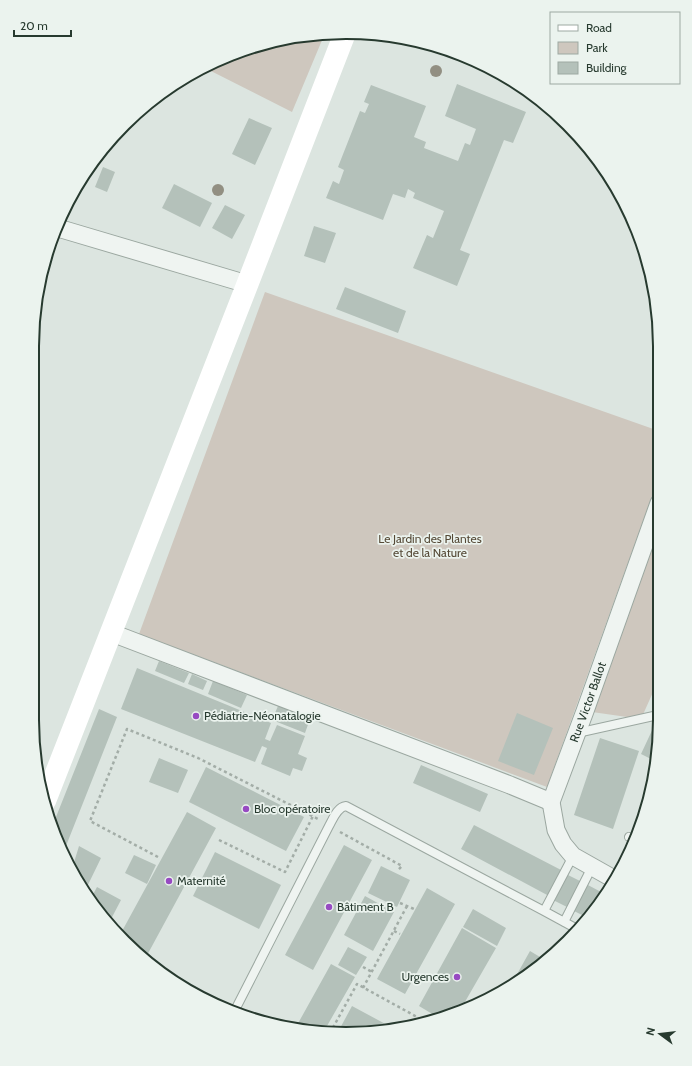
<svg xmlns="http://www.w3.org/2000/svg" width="692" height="1066" font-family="Cabin,sans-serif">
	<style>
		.green { fill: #cec7be }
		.building { fill: #b4c1ba }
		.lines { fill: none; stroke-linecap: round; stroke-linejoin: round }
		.service-casing { stroke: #9ba7a0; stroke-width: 10 }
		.minor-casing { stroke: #9ba7a0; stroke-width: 19 }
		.path { stroke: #a3ada7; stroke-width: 2.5; stroke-dasharray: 3 3; stroke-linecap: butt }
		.service { stroke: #eff4f1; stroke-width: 8 }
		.minor { stroke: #eff4f1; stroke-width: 17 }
		.secondary { stroke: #fff; stroke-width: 22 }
		.tree { fill: #928f82 }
		.poi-dot { fill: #974ac2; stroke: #ebf3ee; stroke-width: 1.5 }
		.labels { text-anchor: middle; stroke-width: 3.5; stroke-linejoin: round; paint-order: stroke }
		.park-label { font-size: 12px; fill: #554936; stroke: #ebf3ee }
		.street-label { font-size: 12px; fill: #273a2f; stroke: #ebf3ee }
		.poi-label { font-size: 12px; fill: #273a2f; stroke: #ebf3ee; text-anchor: start }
		.rim { fill: none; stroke: #273a2f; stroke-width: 2 }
	</style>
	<rect width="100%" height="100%" fill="#dce5e0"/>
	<!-- green -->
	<path class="green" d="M325,33L292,112L203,67L207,64L265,43Z
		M265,292L659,431V477L547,787L139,634Z
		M659,503L658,681L641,719L585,711Z"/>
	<!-- building -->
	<path class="building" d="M457,84L526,112L513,143L504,140L460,250L470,254L457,286L413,268L427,235L433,238L444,211L413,198L415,193L408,189L405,198L393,194L383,220L326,198L333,181L339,184L344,170L338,167L360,111L365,113L369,104L364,102L371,85L426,106L414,137L426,142L424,148L458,161L465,143L470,145L476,129L445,116Z
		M249,118L272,128L255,165L232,154Z
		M103,167L115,172L107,192L95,187Z
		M174,184L212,203L200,227L162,208Z
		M225,205L245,215L232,239L212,228Z
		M314,226L336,233L325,263L304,256Z
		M345,287L406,311L398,333L336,309Z
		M159,661L189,673L184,683L155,671Z
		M137,668L271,723L265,739L270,741L277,725L305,736L298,754L307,758L302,771L293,768L290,776L261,764L267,748L262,746L255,762L121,709Z
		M192,674L207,681L203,690L188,684Z
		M213,681L247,695L241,708L208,694Z
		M278,706L310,719L305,733L272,720Z
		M99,709L117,717L64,851L52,827Z
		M517,713L553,728L534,775L498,761Z
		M655,724L658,725L657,762L641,754Z
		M600,738L639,751L613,829L574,815Z
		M159,758L188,770L178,793L149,782Z
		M421,765L488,794L480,812L413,783Z
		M206,767L304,817L286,851L189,802Z
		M187,812L216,828L145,959L121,933Z
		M474,825L563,871L549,896L461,849Z
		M344,845L372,860L313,970L285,955Z
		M79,846L101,858L84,893L72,869Z
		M215,852L281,885L259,929L193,896Z
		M134,855L156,865L147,884L125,873Z
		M381,866L410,880L397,907L368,893Z
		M566,874L582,882L569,908L553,900Z
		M586,884L603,893L588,918L572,910Z
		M97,887L121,900L110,921L90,900Z
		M427,888L455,904L405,994L377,979Z
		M365,896L394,912L373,951L344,935Z
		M473,909L506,928L497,946L463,927Z
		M462,928L496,948L462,1007L439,1018L419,1006Z
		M348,947L367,957L356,975L338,965Z
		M530,951L545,960L520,981L511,985Z
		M331,964L355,977L323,1033L296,1027Z
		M352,1006L391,1027L338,1032Z"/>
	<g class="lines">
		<defs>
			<path id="service" d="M577,733L658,715
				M629,837L636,840
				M544,911L573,856
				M564,922L592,867
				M234,1012L329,826C333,819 337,807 346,806L544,911L579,930"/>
			<g id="minor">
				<path d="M58,228L247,284"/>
				<path d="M112,633L510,785L551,802"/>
				<path id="s1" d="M612,878L573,856L563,844L556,830L551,802L585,711L659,503"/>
			</g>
		</defs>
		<!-- service casing -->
		<use href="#service" class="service-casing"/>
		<!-- minor casing -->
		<use href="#minor" class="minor-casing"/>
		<!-- path -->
		<path class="path" d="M340,832L402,866L397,871
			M219,840L285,872L313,816
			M158,857L90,821L127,729L198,758L318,819
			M400,903L414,909
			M394,931L400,934
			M363,967L372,972
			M363,988L407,906
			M330,1033L357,984L428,1023"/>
		<!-- service -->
		<use href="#service" class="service"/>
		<!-- minor -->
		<use href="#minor" class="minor"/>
		<!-- secondary -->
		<path class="secondary" d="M45,801C147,546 245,289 345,33"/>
	</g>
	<!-- trees -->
	<g class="tree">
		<circle cx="436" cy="71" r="6"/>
		<circle cx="218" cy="190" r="6"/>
	</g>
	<!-- markers -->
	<g class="poi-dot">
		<circle cx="196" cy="716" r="4"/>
		<circle cx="246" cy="809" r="4"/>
		<circle cx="169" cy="881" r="4"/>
		<circle cx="329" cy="907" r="4"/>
		<circle cx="457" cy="977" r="4"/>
	</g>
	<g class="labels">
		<!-- park labels -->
		<g class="park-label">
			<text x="430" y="543">Le Jardin des Plantes<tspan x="430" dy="14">et de la Nature</tspan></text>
		</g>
		<!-- street labels -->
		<g class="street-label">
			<text dy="4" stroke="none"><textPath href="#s1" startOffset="211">Rue Victor Ballot</textPath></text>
		</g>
		<!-- poi labels -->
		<g class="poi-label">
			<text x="204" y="720">Pédiatrie-Néonatalogie</text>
			<text x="254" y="813">Bloc opératoire</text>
			<text x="177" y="885">Maternité</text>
			<text x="337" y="911">Bâtiment B</text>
			<text x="449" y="981" text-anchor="end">Urgences</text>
		</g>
	</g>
	<!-- crop -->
	<path d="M0 0H692V1066H0ZM346 39H346A307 307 0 0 1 653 346V720A307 307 0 0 1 346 1027H346A307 307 0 0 1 39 720V346A307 307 0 0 1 346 39Z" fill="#ebf3ee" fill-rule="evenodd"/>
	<path class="rim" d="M346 39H346A307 307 0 0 1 653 346V720A307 307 0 0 1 346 1027H346A307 307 0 0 1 39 720V346A307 307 0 0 1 346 39Z"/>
	<!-- legend -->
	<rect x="550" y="12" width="130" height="72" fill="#ebf3ee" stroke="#9da9a2"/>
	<rect x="558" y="25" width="20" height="6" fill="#ffffff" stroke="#9da9a2"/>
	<text x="586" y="32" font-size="12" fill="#273a2f">Road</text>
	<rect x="558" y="42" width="20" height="12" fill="#cec7be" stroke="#9da9a2"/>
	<text x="586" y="52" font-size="12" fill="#273a2f">Park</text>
	<rect x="558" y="62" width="20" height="12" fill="#b4c1ba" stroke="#9da9a2"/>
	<text x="586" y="72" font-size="12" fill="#273a2f">Building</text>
	<!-- north arrow -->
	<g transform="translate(660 1034) rotate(285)" stroke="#ebf3ee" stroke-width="3" paint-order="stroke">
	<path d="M0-3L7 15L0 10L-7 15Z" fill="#273a2f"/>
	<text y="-6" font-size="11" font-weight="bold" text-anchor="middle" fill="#273a2f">N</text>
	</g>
	<!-- scale -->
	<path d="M14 30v6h57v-6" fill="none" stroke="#273a2f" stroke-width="2"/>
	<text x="20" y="30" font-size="12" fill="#273a2f" stroke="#ebf3ee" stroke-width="3" paint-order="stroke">20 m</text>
</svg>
